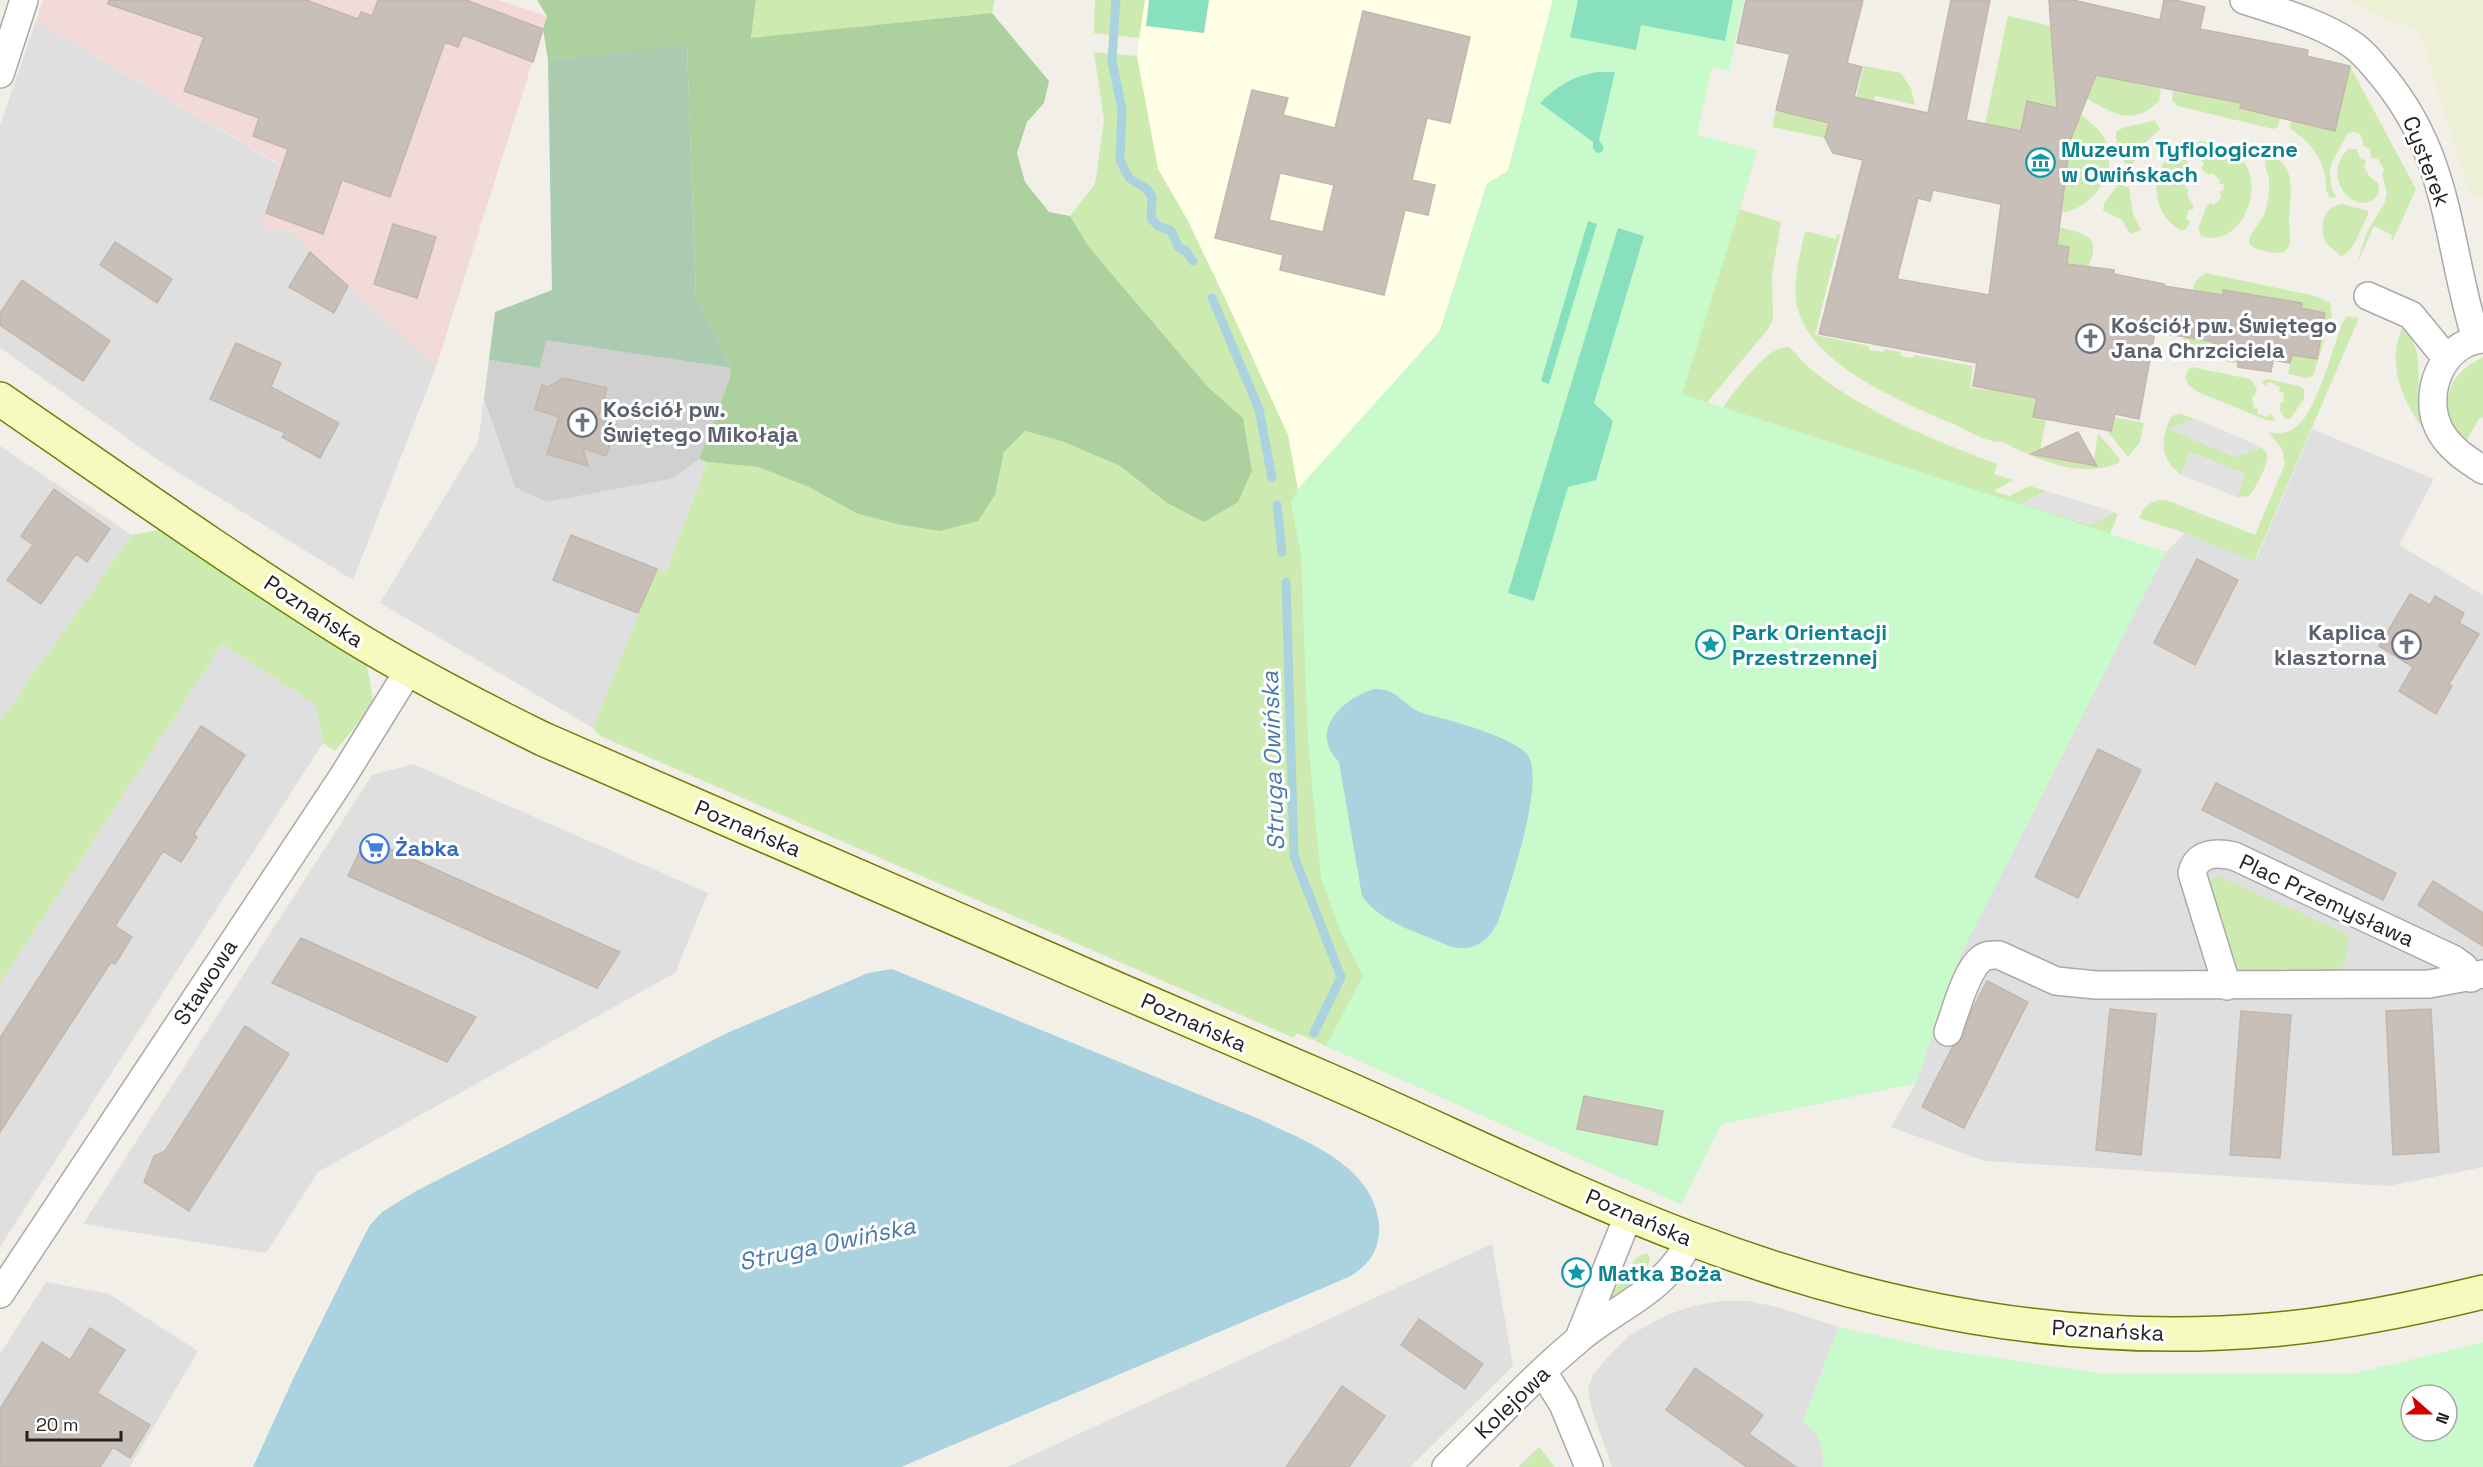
<svg xmlns="http://www.w3.org/2000/svg" width="2483" height="1467" font-family="'Space Grotesk',sans-serif">
	<style>
		.residential { fill: #e0dfdf }
		.commercial { fill: #f2dad9 }
		.education { fill: #ffffe5 }
		.religious { fill: #d0d0d0 }
		.farmland { fill: #eef0d5 }
		.grass { fill: #cdebb0 }
		.forest { fill: #add19e }
		.cemetery { fill: #aacbaf }
		.park { fill: #c8facc; fill-rule: evenodd }
		.pitch { fill: #88e0be }
		.parking { fill: #e2e2e2 }
		.water { fill: #aad3df }
		.lines { fill: none; stroke-linecap: round; stroke-linejoin: round }
		.stream { stroke: #aad3df; stroke-width: 9 }
		.building { fill: #c7bfb8; stroke: #c4b6ab; stroke-width: 1.5; fill-rule: evenodd }
		.minor-casing { stroke: #a9a9a9; stroke-width: 30 }
		.secondary-casing { stroke: #707d05; stroke-width: 36 }
		.minor { stroke: #fff; stroke-width: 27 }
		.secondary { stroke: #f7fabf; stroke-width: 33 }
		.labels { text-anchor: middle; stroke-width: 6; stroke-linejoin: round; paint-order: stroke }
		.culture-label { font-size: 22px; font-weight: bold; fill: #0d838f; stroke: #fff; text-anchor: start }
		.street-label { font-size: 22px; fill: #222; stroke: #fff }
		.worship-label { font-size: 22px; font-weight: bold; fill: #5b616d; stroke: #fff; text-anchor: start }
		.shop-label { font-size: 22px; font-weight: bold; fill: #366cbe; stroke: #fff; text-anchor: start }
		.water-label { font-size: 24px; font-style: italic; fill: #4a7aab; stroke: #fff }
	</style>
	<rect width="100%" height="100%" fill="#f2efe9"/>
	<!-- residential -->
	<path class="residential" d="M36,21L279,165L287,229L436,367L353,580L158,460L0,348V125Z
		M484,399L515,487L674,478L699,459L707,462L666,572L657,569L593,728L380,603L478,442Z
		M2312,429L2434,479L2399,545L2483,595V1167L2388,1186L1984,1161L1891,1127L1916,1083L1959,958L2166,552L2185,533L2255,562Z
		M0,446L132,535L0,721Z
		M222,644L316,705L323,743L0,1247V984Z
		M413,764L708,893L675,973L318,1172L266,1253L83,1224L372,775Z
		M1492,1244L1513,1366L1410,1467H1007Z
		M46,1282L109,1294L198,1351L130,1467H0V1354Z
		M1721,1301H1749L1777,1307L1839,1327L1803,1421L1816,1432L1823,1447V1467H1612L1591,1407L1588,1389L1593,1375L1604,1361L1630,1335L1667,1315L1693,1306Z"/>
	<!-- commercial -->
	<path class="commercial" d="M43,0H498L547,16L436,367L287,229H261L279,164L36,21Z"/>
	<!-- education -->
	<path class="education" d="M1145,0H1553L1508,171L1487,184L1440,331L1297,490L1288,435L1231,311L1188,221L1158,169L1136,62Z"/>
	<!-- religious -->
	<path class="religious" d="M545,339L731,368L729,380L699,459L674,478L546,502L515,487L484,399L489,360L540,368Z"/>
	<!-- farmland -->
	<path class="farmland" d="M2344,0H2483V198L2470,197L2420,33Z"/>
	<!-- grass -->
	<path class="grass" d="M756,0H995L992,13L751,39Z
		M1095,0H1145L1139,38L1094,33Z
		M1553,0H1572L1452,346L2166,552L1959,958L1916,1083L1721,1124L1681,1204L1297,1033L1294,1038L600,736L593,728L657,569L666,572L707,462L758,467L809,487L858,514L901,525L940,531L995,495L1004,452L1025,431L1064,442L1120,466L1167,503L1243,418L1208,387L1089,247L1070,216L1095,184L1104,121L1094,52L1137,56L1158,169L1188,221L1231,311L1288,435L1298,490L1440,331L1487,184L1508,171Z
		M2008,16L2051,26L2057,104L2064,107L2024,132L1985,124Z
		M1864,66L1901,73L1911,88L1915,105L1875,96L1864,140L1847,136Z
		M2350,66L2416,189L2393,240L2391,239L2392,235L2374,226L2357,264L2366,234L2385,202L2387,192L2382,175L2384,170L2378,159L2371,158L2370,149L2362,145L2363,141L2360,134L2354,132L2348,133L2331,164L2330,172L2331,186L2336,197L2331,198C2324,193 2327,183 2325,175C2321,155 2307,139 2290,129L2291,120L2335,130Z
		M2096,75L2150,84V86L2161,89L2159,101C2132,127 2115,114 2087,99Z
		M2173,91L2187,94L2188,92L2241,103L2240,108L2280,118L2278,127L2273,129L2178,106L2172,101Z
		M1776,110L1829,123L1825,138L1772,127Z
		M2081,115C2092,123 2104,133 2108,147C2116,177 2090,209 2061,213L2070,141Z
		M2154,120L2160,129L2142,146L2133,164H2126C2119,156 2115,142 2116,132C2123,125 2143,125 2154,120Z
		M2198,141C2287,145 2249,254 2201,236L2198,229L2207,205L2211,203L2213,205L2221,198L2220,191H2223L2224,184H2220L2219,179L2212,173L2210,175L2204,172L2201,167L2204,165L2200,155L2197,156L2195,149Z
		M2348,149H2357L2360,158L2366,161L2364,167L2370,177L2378,183L2379,193C2359,223 2318,178 2348,149Z
		M2173,152L2185,156L2193,179L2189,178L2185,188L2189,190L2187,194L2193,205V210L2189,209L2186,219L2190,221L2187,228L2181,231C2151,213 2149,175 2173,152Z
		M2272,156C2299,168 2289,199 2289,222C2289,231 2293,242 2287,249C2282,255 2276,253 2269,252C2261,250 2254,250 2249,243C2249,231 2263,222 2266,209C2268,200 2270,189 2269,180C2268,171 2263,166 2266,157Z
		M2119,184L2129,188L2133,214L2141,230L2130,234L2122,220L2103,210L2104,203Z
		M2342,204L2366,210L2369,213C2361,226 2355,252 2341,256L2326,243C2319,227 2322,207 2342,204Z
		M1726,205L1781,222L1772,275L1773,319L1768,329L1709,400L1640,553Z
		M2051,225L2078,232L2091,239C2096,252 2091,260 2087,270L2066,265L2048,243Z
		M1805,231L1836,239L1837,234L1840,235L1815,335L1869,346V350L1883,352L1884,349L1901,352L1900,356L1913,358L1914,355L1973,366L1970,388L2013,392L2037,398L2033,417L2046,420L2040,450L2045,457L2087,465L2094,460L2098,433L2120,459L2119,463C2077,479 2041,461 2003,442C1987,443 1970,432 1956,425C1906,404 1817,368 1799,313C1790,287 1800,256 1805,231Z
		M2206,273L2315,296L2330,303L2332,316L2313,376L2307,378L2288,374L2292,355L2317,359L2325,313L2301,308V303L2224,290L2213,349L2240,354L2238,364L2185,353L2182,349L2194,285L2199,277Z
		M2347,316L2359,318L2254,562L2185,533L2139,518C2145,505 2151,499 2166,500L2255,535L2285,464L2282,449L2268,432C2278,434 2286,434 2295,428C2316,414 2333,348 2342,323Z
		M2403,326C2427,355 2415,379 2420,411C2422,421 2426,429 2430,437C2405,408 2384,365 2403,326Z
		M1789,347C1797,354 1803,363 1812,370C1866,413 1933,440 1997,464L1994,474L2013,480L1994,491L2009,496L2030,486L2046,491L2022,504L2090,525L2115,512L2118,514L2106,544L1721,412C1726,399 1759,361 1771,353C1777,349 1783,347 1789,347Z
		M2483,357V418L2480,417L2465,443C2437,408 2443,377 2483,357Z
		M2192,367L2250,379L2257,388L2255,395L2252,397L2254,409L2257,408L2258,414L2268,417L2270,412L2275,421L2266,420L2198,392L2188,385L2185,377L2188,370Z
		M2268,379L2300,386L2304,389V399L2290,419L2285,418L2280,411L2281,402H2284L2283,392H2279L2280,387L2269,382L2265,386L2262,381Z
		M2179,413L2195,419L2170,429L2235,457L2261,447C2263,449 2266,452 2267,455C2269,463 2255,490 2249,496L2237,497L2245,474L2190,452L2181,475C2160,459 2160,441 2171,417Z
		M2114,417L2144,423L2140,442L2128,457L2107,431H2111Z
		M159,530L367,666L374,704L335,751L323,743L316,705L222,644L0,984V721L132,535Z
		M2218,876L2349,935L2344,965L2337,973C2317,973 2254,980 2240,970C2227,961 2213,902 2207,884L2212,878Z
		M1643,1254H1648L1650,1258L1647,1271L1608,1308L1605,1304L1636,1258Z
		M1539,1447L1555,1467H1518Z"/>
	<!-- forest -->
	<path class="forest" d="M537,0H756L751,38L992,13L1049,81L1044,103L1027,122L1017,153L1025,182L1049,212L1070,216L1089,247L1208,387L1243,418L1252,471L1238,502L1204,522L1167,503L1120,466L1064,442L1025,431L1004,452L995,495L978,521L940,531L901,525L858,514L809,487L758,467L707,462L699,459L729,380L731,368L696,298L687,46L548,60L543,29L547,16Z"/>
	<!-- cemetery -->
	<path class="cemetery" d="M687,45L696,298L731,368L546,340L540,368L489,360L495,312L552,290L548,60Z"/>
	<!-- park -->
	<path class="park" d="M1553,0H1744L1729,71L1712,67L1697,135L1758,150L1682,394L2166,552L1959,958L1916,1083L1721,1124L1681,1204L1326,1046L1363,976L1340,930L1321,878L1308,742L1301,555L1291,503L1297,490L1440,331L1487,184L1508,171Z
		M1839,1327L1943,1350L2105,1374H2352L2483,1342V1467H1823C1824,1446 1819,1434 1803,1421ZM2411,1395H2447V1431H2411Z"/>
	<!-- pitch -->
	<path class="pitch" d="M1149,0H1209L1204,33L1146,26Z
		M1578,0H1733L1725,41L1641,25L1636,50L1570,37Z
		M1597,72H1615L1599,140L1604,148L1602,152L1597,153L1593,149V142L1540,103C1557,86 1573,76 1597,72Z
		M1588,221L1597,224L1549,384L1541,381Z
		M1618,228L1644,236L1594,403L1613,421L1596,480L1568,487L1534,601L1508,593Z"/>
	<!-- parking -->
	<path class="parking" d="M2195,419L2223,430L2261,447L2235,457L2169,429Z
		M2190,452L2245,474L2237,497L2181,475Z
		M2046,491L2076,500L2115,512L2090,525L2021,504Z"/>
	<!-- water -->
	<path class="water" d="M1374,689C1401,688 1404,710 1429,715C1451,720 1514,738 1527,754C1547,780 1508,891 1498,922C1487,943 1472,953 1449,946C1421,933 1380,923 1362,896L1339,762C1308,731 1342,699 1374,689Z
		M892,969L1259,1119C1305,1141 1372,1164 1379,1223C1381,1247 1371,1263 1351,1276L901,1467H253L294,1377L359,1246L370,1225L382,1212L416,1191L727,1033L868,973Z"/>
	<g class="lines">
		<!-- stream -->
		<path class="stream" d="M1116,0L1112,61L1122,109L1120,160L1129,178L1147,189L1152,197L1151,218L1158,226L1171,231L1179,248L1186,251L1193,261
			M1212,298L1259,409L1272,478
			M1277,505L1282,552
			M1286,582L1294,856L1341,977L1314,1033"/>
	</g>
	<!-- building -->
	<path class="building" d="M109,0H306L358,19L361,12L372,16L378,0H466L543,29L533,62L463,35L458,47L445,42L390,197L342,180L323,234L266,213L288,149L253,136L259,118L184,91L204,37L108,4Z
		M1746,0H1863L1847,63L1862,67L1854,97L1928,113L1951,0H1990L1966,120L2021,131L2027,101L2057,108L2049,0H2073L2160,20L2164,0H2175L2205,7L2200,29L2308,50L2307,56L2350,66L2335,131L2240,108L2241,103L2096,75L2070,141L2057,245L2069,247L2067,264L2114,270V274L2164,284V286L2223,295V290L2302,303L2301,308L2325,313L2317,359L2292,355L2290,363L2273,360L2271,372L2238,367V354L2213,350L2214,342L2155,332L2139,419L2115,414L2111,431L2033,417L2037,398L1973,386L1977,363L1819,334L1863,160L1833,153L1825,138L1829,123L1776,110L1790,54L1737,43ZM1933,190L2001,204L1989,295L1897,279L1918,198L1930,201Z
		M1363,11L1470,37L1450,123L1427,118L1412,180L1435,185L1428,215L1405,210L1384,295L1280,270L1283,255L1215,238L1252,90L1288,98L1283,115L1335,128ZM1280,173L1334,185L1323,232L1269,220Z
		M393,224L436,237L417,298L374,284Z
		M115,242L172,279L157,303L100,265Z
		M310,252L348,286L334,313L289,287Z
		M22,280L110,341L83,381L0,325V313Z
		M236,343L281,363L271,387L339,423L320,458L282,437L285,433L210,399Z
		M563,378L607,388L598,418L616,425L606,456L583,448L588,466L547,454L559,417L535,409L542,385L548,387Z
		M2078,432L2097,466L2031,454Z
		M54,489L110,529L87,562L76,554L41,604L7,580L33,545L21,536Z
		M571,535L657,569L638,613L553,580Z
		M2197,559L2238,580L2195,665L2154,643Z
		M2410,594L2430,605L2435,596L2464,613L2459,623L2479,634L2449,684L2452,686L2436,714L2399,691L2413,667L2379,646Z
		M201,726L245,755L194,834L197,837L181,862L163,851L115,926L132,937L115,964L111,962L0,1132V1038Z
		M2098,749L2141,770L2078,898L2035,877Z
		M2216,783L2396,873L2383,900L2202,810Z
		M366,838L388,848L620,952L597,988L348,876Z
		M2433,881L2483,913V946L2418,905Z
		M301,938L476,1017L447,1062L272,983Z
		M1987,981L2028,1002L1964,1128L1922,1107L1953,1046L1963,1038L1972,1010Z
		M2110,1009L2156,1014L2141,1155L2096,1150Z
		M2431,1009L2439,1152L2393,1155L2386,1011Z
		M2241,1011L2291,1015L2280,1158L2230,1155Z
		M245,1026L289,1054L189,1211L144,1182L154,1156L165,1151Z
		M1584,1096L1663,1111L1657,1145L1577,1129Z
		M1419,1319L1483,1364L1465,1389L1401,1345Z
		M90,1328L125,1350L97,1393L150,1425L130,1458L113,1447L100,1467H0V1409L42,1342L70,1360Z
		M1695,1368L1763,1415L1749,1434L1796,1467H1747L1666,1410Z
		M1342,1386L1385,1416L1349,1467H1286Z"/>
	<g class="lines">
		<defs>
			<path id="minor" d="M2244,0C2280,12 2318,22 2350,43C2364,52 2374,66 2385,79C2451,160 2447,245 2476,339
				M0,74L24,0
				M2368,296L2411,315L2447,359
				M2483,339C2441,343 2422,394 2439,429C2449,448 2466,459 2483,470
				M2227,986L2192,873C2197,852 2217,852 2234,856L2453,959L2464,967L2471,978
				M1948,1032C1955,1013 1966,970 1981,959C1987,954 1993,955 1999,955L2056,981L2096,985L2429,984L2483,974
				M0,1294L342,778L409,670
				M1579,1338L1629,1214
				M1543,1372L1563,1404L1589,1467
				M1446,1467C1490,1424 1532,1378 1579,1339C1618,1306 1669,1289 1690,1239"/>
			<path id="secondary" d="M0,399C115,478 229,559 347,633C410,672 476,706 543,739C799,850 1055,963 1312,1073C1438,1127 1562,1190 1691,1239C1875,1309 2072,1347 2269,1330C2341,1324 2413,1309 2483,1292"/>
		</defs>
		<!-- minor casing -->
		<use href="#minor" class="minor-casing"/>
		<!-- secondary casing -->
		<use href="#secondary" class="secondary-casing"/>
		<!-- minor -->
		<use href="#minor" class="minor"/>
		<!-- secondary -->
		<use href="#secondary" class="secondary"/>
	</g>
	<!-- icons -->
	<defs>
		<symbol id="museum-ring" viewBox="-11 -11 22 22"><circle r="9.5" fill="#fff" stroke="#0f9aa8" stroke-width="1.5"/><path d="M0-6L6-3V-2H-6V-3ZM-5-1h2V3h-2ZM-1-1h2V3h-2ZM3-1h2V3H3ZM-6 4H6V6H-6Z" fill="#0f9aa8"/></symbol>
		<symbol id="church-ring" viewBox="-11 -11 22 22"><circle r="9.5" fill="#fff" stroke="#6b7280" stroke-width="1.5"/><path d="M-1.2-6h2.4v3.5h3.3v2.4h-3.3V6h-2.4V-.1h-3.3v-2.4h3.3Z" fill="#6b7280"/></symbol>
		<symbol id="sight-ring" viewBox="-11 -11 22 22"><circle r="9.5" fill="#fff" stroke="#0f9aa8" stroke-width="1.5"/><path d="M0-6L1.8-2.2L6-1.7L2.9 1.2L3.7 5.4L0 3.3L-3.7 5.4L-2.9 1.2L-6-1.7L-1.8-2.2Z" fill="#0f9aa8"/></symbol>
		<symbol id="supermarket-ring" viewBox="-11 -11 22 22"><circle r="9.5" fill="#fff" stroke="#3f7fe0" stroke-width="1.5"/><path d="M-6-5.5h2.5l.6 2H6L4.5 2H-2.5L-4.4-4H-6ZM-1.5 3.2a1.3 1.3 0 1 0 .1 0ZM3 3.2a1.3 1.3 0 1 0 .1 0Z" fill="#3f7fe0"/></symbol>
	</defs>
	<g fill-rule="evenodd">
		<use href="#museum-ring" x="2024" y="146" width="33" height="33"/>
		<use href="#church-ring" x="2074" y="322" width="33" height="33"/>
		<use href="#church-ring" x="566" y="406" width="33" height="33"/>
		<use href="#sight-ring" x="1694" y="628" width="33" height="33"/>
		<use href="#church-ring" x="2390" y="628" width="33" height="33"/>
		<use href="#supermarket-ring" x="358" y="832" width="33" height="33"/>
		<use href="#sight-ring" x="1560" y="1256" width="33" height="33"/>
	</g>
	<g class="labels">
		<!-- culture labels -->
		<g class="culture-label">
			<text x="2061" y="157">Muzeum Tyflologiczne<tspan x="2061" dy="25">w Owińskach</tspan></text>
			<text x="1732" y="640">Park Orientacji<tspan x="1732" dy="25">Przestrzennej</tspan></text>
			<text x="1598" y="1281">Matka Boża</text>
		</g>
		<!-- street labels -->
		<g class="street-label">
			<text transform="translate(2427 161) rotate(69)" y="8">Cysterek</text>
			<text transform="translate(314 611) rotate(33)" y="8">Poznańska</text>
			<text transform="translate(748 828) rotate(23)" y="8">Poznańska</text>
			<text transform="translate(2327 900) rotate(25)" y="8">Plac Przemysława</text>
			<text transform="translate(205 982) rotate(-57)" y="8">Stawowa</text>
			<text transform="translate(1194 1022) rotate(24)" y="8">Poznańska</text>
			<text transform="translate(1639 1217) rotate(23)" y="8">Poznańska</text>
			<text transform="translate(2108 1330) rotate(3)" y="8">Poznańska</text>
			<text transform="translate(1512 1402) rotate(-44)" y="8">Kolejowa</text>
		</g>
		<!-- worship labels -->
		<g class="worship-label">
			<text x="2111" y="333">Kościół pw. Świętego<tspan x="2111" dy="25">Jana Chrzciciela</tspan></text>
			<text x="603" y="417">Kościół pw.<tspan x="603" dy="25">Świętego Mikołaja</tspan></text>
			<text x="2386" y="640" text-anchor="end">Kaplica<tspan x="2386" dy="25">klasztorna</tspan></text>
		</g>
		<!-- shop labels -->
		<g class="shop-label">
			<text x="395" y="856">Żabka</text>
		</g>
		<!-- water labels -->
		<g class="water-label">
			<text transform="translate(1273 761) rotate(-92)" y="8">Struga Owińska</text>
			<text transform="translate(827 1244) rotate(-12)" y="8">Struga Owińska</text>
		</g>
	</g>
	<!-- north arrow -->
	<g transform="translate(2429 1413) rotate(111)"><circle r="28" fill="#ffffff" stroke="#a7a7a7" stroke-width="1.5"/>
	<path d="M0-4.5L10 22L0 15L-10 22Z" fill="#d40000"/>
	<text y="-9" font-size="16" font-weight="bold" text-anchor="middle" fill="#222222">N</text>
	</g>
	<!-- scale -->
	<path d="M27 1431v9h94v-9" fill="none" stroke="#222222" stroke-width="3"/>
	<text x="36" y="1431" font-size="18" fill="#222222" stroke="#ffffff" stroke-width="4.5" paint-order="stroke">20 m</text>
</svg>
